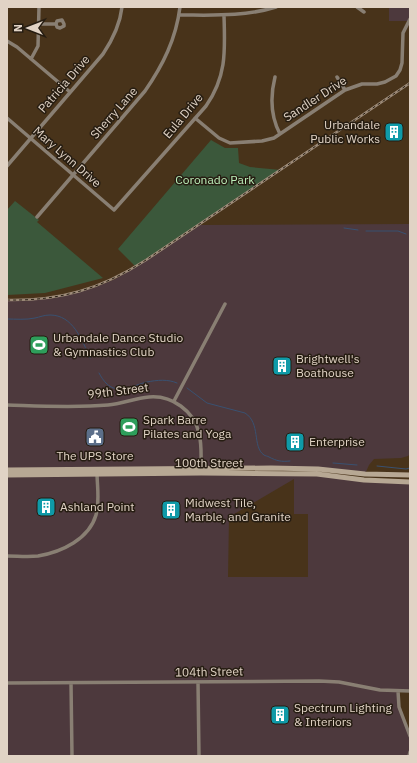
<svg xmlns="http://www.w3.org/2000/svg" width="417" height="763" font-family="'IBM Plex Sans',sans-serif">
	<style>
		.commercial { fill: #4d393d; fill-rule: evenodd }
		.green { fill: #3b583b }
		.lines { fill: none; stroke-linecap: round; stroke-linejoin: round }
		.stream { stroke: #395171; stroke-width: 1 }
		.street { stroke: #897f73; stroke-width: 3.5 }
		.secondary { stroke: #b7a894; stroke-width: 5 }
		.rail-casing { stroke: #9e8c7a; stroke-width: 2.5 }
		.rail { stroke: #261d12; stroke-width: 1; stroke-dasharray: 3; stroke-linecap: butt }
		.labels { text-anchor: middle; stroke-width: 3; stroke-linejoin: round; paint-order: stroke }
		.street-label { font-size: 12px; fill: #e1d3c5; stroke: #261d12 }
		.poi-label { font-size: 12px; fill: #e1d3c5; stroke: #261d12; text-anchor: start }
		.park-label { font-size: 12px; fill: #bcf0ba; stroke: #261d12 }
	</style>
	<rect width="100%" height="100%" fill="#48331a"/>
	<!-- commercial -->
	<path class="commercial" d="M389,7H410L409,21H389Z
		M410,224V454L408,456L401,458L374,459L369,465L365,474L318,469L7,470V300L48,299L75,293L96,287L115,279L136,267L200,225Z
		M317,474L410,482V691H398V699L410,736L409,756H7V475ZM294,479V514H308V577H228L229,517Z"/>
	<!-- green -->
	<path class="green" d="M211,140L225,148H238L239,163L250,167L281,170L136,267L118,249Z
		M15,201L39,220L37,222L103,278L45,293L7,295V210Z"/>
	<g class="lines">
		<!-- stream -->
		<path class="stream" d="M344,228L358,230
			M366,231H398L406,234
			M7,319C16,319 26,320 35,318C40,317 44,315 50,315C73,315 82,340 90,358
			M99,373C101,377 104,381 106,383C119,396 133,385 147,382C157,380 168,379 177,383
			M187,388L207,403L245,413C261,423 252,447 264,455C265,456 268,456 269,457C277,461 281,462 290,461
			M333,463L357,465
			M377,466L406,469L410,468"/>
		<!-- street -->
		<path class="street" d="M357,7L364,12
			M179,15C212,15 244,17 276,7
			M39,24H56L57,21L62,20L64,24V26L60,28L57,27L56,24
			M7,41L17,47L70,92
			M31,59L38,46L39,7
			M275,77C270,97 270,115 280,134
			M337,77L345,90
			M7,118L114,210L206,106C227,76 225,50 224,16
			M195,118L219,138L230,143L262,141L274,138L345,90L362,84H377L385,82L396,76L400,70L402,63L403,33L410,19
			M7,166L103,54C113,39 120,25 122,7
			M37,217L145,91C163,65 176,39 180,7
			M174,401L225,304
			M7,405C40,406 75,408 108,405C122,404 135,398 149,397C172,395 194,411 199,433C202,445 201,457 201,469
			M7,556C17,556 28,557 38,556C62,552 89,539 96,515C100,501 97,486 97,472
			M198,682L199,756
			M7,683L319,681L339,682L380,690L410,691
			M71,683L72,756
			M398,691L399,707L410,736
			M409,756L410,752"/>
		<!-- secondary -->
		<path class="secondary" d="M7,470L271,468L318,469L365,474L410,475
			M7,475L201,473L317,474L364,480L410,482"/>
		<defs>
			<path id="rail" d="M7,300C60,301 101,289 146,260L410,83"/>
		</defs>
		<!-- rail casing -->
		<use href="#rail" class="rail-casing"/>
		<!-- rail -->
		<use href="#rail" class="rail"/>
	</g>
	<!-- icons -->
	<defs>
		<symbol id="building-square" viewBox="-11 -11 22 22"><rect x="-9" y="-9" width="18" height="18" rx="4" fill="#0f9aa8" stroke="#261d12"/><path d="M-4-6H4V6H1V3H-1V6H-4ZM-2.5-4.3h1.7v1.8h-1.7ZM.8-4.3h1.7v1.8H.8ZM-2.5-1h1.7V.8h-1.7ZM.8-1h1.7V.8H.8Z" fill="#fff"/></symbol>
		<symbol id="stadium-square" viewBox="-11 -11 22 22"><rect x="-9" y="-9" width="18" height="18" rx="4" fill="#2e9e5b" stroke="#261d12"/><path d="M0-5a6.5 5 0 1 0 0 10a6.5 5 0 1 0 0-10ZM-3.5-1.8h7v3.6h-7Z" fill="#fff"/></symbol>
		<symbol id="civic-square" viewBox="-11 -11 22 22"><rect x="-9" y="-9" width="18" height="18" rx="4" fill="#5c6f8a" stroke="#261d12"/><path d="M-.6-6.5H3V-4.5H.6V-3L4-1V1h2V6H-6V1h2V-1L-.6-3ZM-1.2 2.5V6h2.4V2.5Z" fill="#fff"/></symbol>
	</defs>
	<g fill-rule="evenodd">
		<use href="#building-square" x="383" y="121" width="22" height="22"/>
		<use href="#stadium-square" x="28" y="334" width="22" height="22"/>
		<use href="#building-square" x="271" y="355" width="22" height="22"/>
		<use href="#stadium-square" x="118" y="416" width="22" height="22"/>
		<use href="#civic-square" x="84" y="426" width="22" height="22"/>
		<use href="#building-square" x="284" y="431" width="22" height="22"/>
		<use href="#building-square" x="35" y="496" width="22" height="22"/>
		<use href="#building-square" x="160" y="499" width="22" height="22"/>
		<use href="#building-square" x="269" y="704" width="22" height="22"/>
	</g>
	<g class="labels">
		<!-- street labels -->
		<g class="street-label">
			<text transform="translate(64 84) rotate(-49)" y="4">Patricia Drive</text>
			<text transform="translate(315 99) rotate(-33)" y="4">Sandler Drive</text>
			<text transform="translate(114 113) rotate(-49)" y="4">Sherry Lane</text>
			<text transform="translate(183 116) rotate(-50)" y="4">Eula Drive</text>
			<text transform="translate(67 157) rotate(41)" y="4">Mary Lynn Drive</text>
			<text transform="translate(118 391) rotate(-7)" y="4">99th Street</text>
			<text x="209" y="467">100th Street</text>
			<text transform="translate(209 672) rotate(-1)" y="4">104th Street</text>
		</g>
		<!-- poi labels -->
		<g class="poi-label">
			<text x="380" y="129" text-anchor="end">Urbandale<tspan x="380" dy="14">Public Works</tspan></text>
			<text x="53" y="342">Urbandale Dance Studio<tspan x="53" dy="14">&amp; Gymnastics Club</tspan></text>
			<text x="296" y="363">Brightwell's<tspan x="296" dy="14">Boathouse</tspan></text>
			<text x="143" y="424">Spark Barre<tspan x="143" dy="14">Pilates and Yoga</tspan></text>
			<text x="309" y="446">Enterprise</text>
			<text x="95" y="460" text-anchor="middle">The UPS Store</text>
			<text x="185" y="507">Midwest Tile,<tspan x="185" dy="14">Marble, and Granite</tspan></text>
			<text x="60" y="511">Ashland Point</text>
			<text x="294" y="712">Spectrum Lighting<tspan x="294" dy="14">&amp; Interiors</tspan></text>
		</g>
		<!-- park labels -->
		<g class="park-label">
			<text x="215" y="184">Coronado Park</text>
		</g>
	</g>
	<!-- border -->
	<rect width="417" height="763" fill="none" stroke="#e1d3c5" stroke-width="16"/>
	<!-- north arrow -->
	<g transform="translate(28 28) rotate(270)" stroke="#261d12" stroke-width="3" paint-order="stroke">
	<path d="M0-3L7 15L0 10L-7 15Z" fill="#e1d3c5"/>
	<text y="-6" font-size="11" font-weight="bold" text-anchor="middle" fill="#e1d3c5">N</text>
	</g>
</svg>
